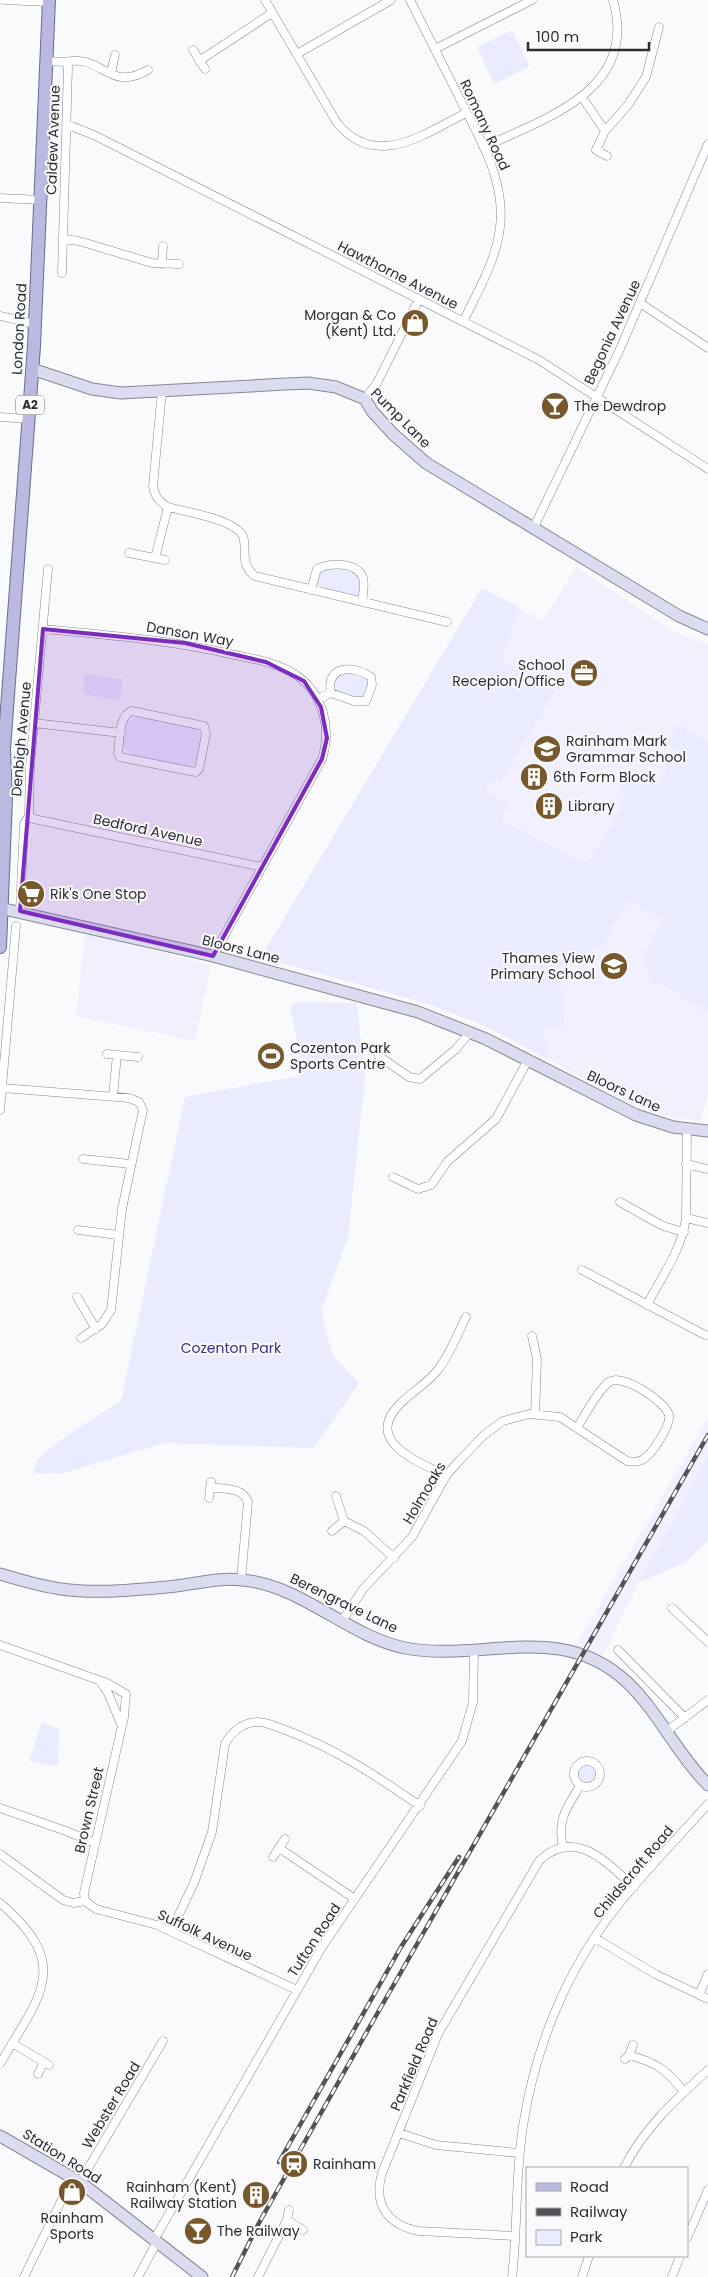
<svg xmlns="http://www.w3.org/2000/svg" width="708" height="2277" font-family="Poppins,sans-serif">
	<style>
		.built { fill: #f0f0ff }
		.green { fill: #eaebff }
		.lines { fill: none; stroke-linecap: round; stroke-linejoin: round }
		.street-casing { stroke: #868796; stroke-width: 9 }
		.secondary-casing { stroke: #868796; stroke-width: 13 }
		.primary-casing { stroke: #6a6a96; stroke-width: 14 }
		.street { stroke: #fff; stroke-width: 8 }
		.secondary { stroke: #dcdcf0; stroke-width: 11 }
		.primary { stroke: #bab9e0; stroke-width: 12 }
		.rail-casing { stroke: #525358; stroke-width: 4.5 }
		.rail { stroke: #fafafd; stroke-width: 2.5; stroke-dasharray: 8; stroke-linecap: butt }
		.marked { fill: #7b2cbf; fill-opacity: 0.2; stroke: #7b2cbf; stroke-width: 4; stroke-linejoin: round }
		.labels { text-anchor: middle; stroke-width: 4; stroke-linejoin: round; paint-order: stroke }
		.shield { fill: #fafafd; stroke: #6a6a70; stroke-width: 1 }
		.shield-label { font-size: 12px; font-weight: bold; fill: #2c2d33 }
		.street-label { font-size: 14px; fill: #2c2d33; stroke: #fafafd }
		.poi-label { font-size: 14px; fill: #2c2d33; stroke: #fafafd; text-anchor: start }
		.park-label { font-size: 14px; fill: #392c85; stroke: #fafafd }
	</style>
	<rect width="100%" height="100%" fill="#fafafd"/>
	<!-- built -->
	<path class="built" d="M576,567L671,630L708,645V1096L700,1121L665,1116L638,1107L483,1025L428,1004L261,957L482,588L543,621Z
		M85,933L211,965L195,1041L76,1016Z
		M708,1417V1456L639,1582L603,1656L576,1645Z"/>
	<!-- green -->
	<path class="green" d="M512,30L530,66L494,84L477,47Z
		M340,564L362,577V602L311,590L317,569Z
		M482,588L519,607L501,659L555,691L501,782L492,777L485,790L509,805L501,819L583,864L595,855L626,798L619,793L633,769L648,778L651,774L660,779L671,760L685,768L690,758L666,744L680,723L687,731L708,743V1013L664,986L650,982L644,954L663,919L629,899L601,947L592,948V957L589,962L559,966L564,1026L543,1027L548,1059L483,1025L428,1004L261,957Z
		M341,672L368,678V695L362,700L334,691L337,674Z
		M84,674L122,679L121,694L117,700L84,694Z
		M140,715L194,727L202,735L197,762L189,767L132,756L122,744L127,722Z
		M295,1002L357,1003L365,1078L348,1237L321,1311L332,1354L359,1383L314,1448L164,1443L64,1473L34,1474C35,1471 34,1466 36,1463C40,1450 106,1411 121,1401L185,1097L303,1075L290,1006Z
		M708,1456V1541L685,1563L639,1582Z
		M42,1722L59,1729L58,1766L29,1761Z
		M576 1774a11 11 0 1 1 22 0a11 11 0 1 1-22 0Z"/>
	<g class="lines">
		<defs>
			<path id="street" d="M3,0L49,2
				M265,0L337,123C376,170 424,134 466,113
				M410,0C426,32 442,63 458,95C478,136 506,179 500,227C496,261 478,291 463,322
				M435,49L532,0
				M193,50L205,69
				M297,54L391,0
				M46,61L65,62L68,67L62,273
				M199,61L272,13
				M66,62C102,53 108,93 148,70
				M111,73L115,55
				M582,97L605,131L628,105L646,77L659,27
				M66,124L96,136L539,360L708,469
				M605,131L596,150L607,156
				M484,147C546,118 639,90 613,0
				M0,198L42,200
				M63,239L79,241L152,263L179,264
				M162,264L163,246
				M640,303L708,348
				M0,316L35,324
				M162,391L153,486C155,496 158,501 168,507C185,512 242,520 244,540C246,555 241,565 255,576L447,622
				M365,399L377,383L419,299
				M0,417L29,419
				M533,529L620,349L708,144
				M129,553L165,560
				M155,558L168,507
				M311,590L317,569C330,563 357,561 363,578C365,586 363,594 362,602
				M43,629C107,635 171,640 235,655C255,659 278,663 296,675C323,693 332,728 322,759L213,956
				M318,699L331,693C325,665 354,665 371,677L372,685L366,701H354L331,693
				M132,711L204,726L206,734L199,769L196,772L190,771L120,757L118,753C120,740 118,716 132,711Z
				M34,723L121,733
				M29,816L34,819L262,867
				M20,911L24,824L29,816L30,766L48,569
				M107,1054L117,1055
				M379,1056L409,1077L420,1079L456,1049L470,1032
				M2,1088L129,1098L139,1102L143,1110L122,1209L111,1310L102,1324L81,1338
				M113,1096L117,1055L138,1057
				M0,1110L16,926
				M83,1159L130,1164
				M686,1164L708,1169
				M393,1177L418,1189L431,1185L448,1161L496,1119L528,1060
				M620,1202L663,1226L684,1232
				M686,1218L708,1223
				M78,1230L118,1235
				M582,1270L705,1335
				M77,1297L96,1329
				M647,1305C662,1276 681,1251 686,1218L687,1129
				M532,1336L537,1359L535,1414
				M446,1476C420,1462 362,1442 400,1404C412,1392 426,1384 437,1371C450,1355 457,1335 466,1317
				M210,1487C223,1489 243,1487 248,1502L241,1580
				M336,1496L344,1521L364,1531L394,1558
				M209,1498L211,1482
				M332,1531L344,1521
				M672,1608L708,1642
				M342,1621L363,1589L412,1537L446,1476L458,1462L484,1435L503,1421L529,1414L560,1417L627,1461C633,1462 638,1462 642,1460C652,1455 671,1425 669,1415C665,1401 622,1373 609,1382C598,1390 585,1415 578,1426
				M0,1645L107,1683L126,1694L124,1717L84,1893L85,1901
				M618,1650L685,1718
				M100,1681L108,1693L121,1724
				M667,1731L708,1700
				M574 1774a13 13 0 1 1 26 0a13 13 0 1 1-26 0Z
				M0,1808L66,1831L95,1843
				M279,1848L355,1899
				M563,1848C557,1819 566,1809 580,1786
				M0,1854L63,1900L73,1903L85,1901L96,1909L157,1925L297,1990
				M273,1857L285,1839
				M0,1903C74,1966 39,1996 0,2064
				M171,1931L194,1883L212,1832L225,1744C232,1731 244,1722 258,1722C268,1722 279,1728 288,1731C336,1749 378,1777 420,1806
				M595,1938L655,1974L708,1999
				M699,1995L708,1974
				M12,2043L49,2065
				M629,2055C657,2063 666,2069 684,2092
				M625,2059L629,2055L633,2045
				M38,2074L44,2062
				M399,2133L436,2145L519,2153
				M624,2168C644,2128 675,2100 708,2070
				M80,2182L163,2041
				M287,2220L303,2230
				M515,2236L419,2231C387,2225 373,2204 382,2173L438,2034L539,1861C575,1826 607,1863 634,1887
				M687,2238L708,2190
				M154,2240L322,1947L462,1741L473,1702L474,1651
				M24,2277L73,2177
				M138,2277L157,2242
				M258,2277L287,2220L289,2210
				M512,2277C518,2227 515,2176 523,2126C535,2048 566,1971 615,1909C644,1872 677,1839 708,1804
				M582,2277L589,2256
				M672,2277L680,2256"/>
			<path id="secondary" d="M32,369L92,389L121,393L286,384L308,383L336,387L365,399L372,411L393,434L426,463L679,616L708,629
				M0,908L213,956L418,1012L486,1039L636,1115L673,1127L708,1131
				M0,1574C20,1580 40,1586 61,1589C96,1594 133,1590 167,1587C192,1585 217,1577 242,1580C302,1585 347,1636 405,1648C483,1663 560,1619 628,1683C659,1713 677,1754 708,1785
				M0,2136L80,2182L202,2277"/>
			<path id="primary" d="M0,947L6,798L4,749L34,346L49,0"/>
		</defs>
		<!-- street casing -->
		<use href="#street" class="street-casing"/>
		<!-- secondary casing -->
		<use href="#secondary" class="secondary-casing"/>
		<!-- primary casing -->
		<use href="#primary" class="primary-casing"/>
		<!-- street -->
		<use href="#street" class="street"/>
		<!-- secondary -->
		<use href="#secondary" class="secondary"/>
		<!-- primary -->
		<use href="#primary" class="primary"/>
		<defs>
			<path id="rail" d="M279,2162L401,1947L459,1857
				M232,2277L260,2221L369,2028L708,1435"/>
		</defs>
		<!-- rail casing -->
		<use href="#rail" class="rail-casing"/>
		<!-- rail -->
		<use href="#rail" class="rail"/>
	</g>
	<!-- marked area -->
	<path class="marked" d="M43,629L185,643L266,662L304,681L321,707L327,738L322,759L213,956L20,911Z"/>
	<!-- icons -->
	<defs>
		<symbol id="shop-disc" viewBox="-11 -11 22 22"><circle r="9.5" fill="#77582d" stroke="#fafafd"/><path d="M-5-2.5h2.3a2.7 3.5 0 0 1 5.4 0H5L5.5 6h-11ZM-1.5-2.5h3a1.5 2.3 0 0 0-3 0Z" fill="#fff"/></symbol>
		<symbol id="bar-disc" viewBox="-11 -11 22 22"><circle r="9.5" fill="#77582d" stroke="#fafafd"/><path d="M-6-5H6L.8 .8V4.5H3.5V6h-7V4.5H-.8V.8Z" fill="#fff"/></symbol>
		<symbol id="office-disc" viewBox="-11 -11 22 22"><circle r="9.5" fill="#77582d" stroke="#fafafd"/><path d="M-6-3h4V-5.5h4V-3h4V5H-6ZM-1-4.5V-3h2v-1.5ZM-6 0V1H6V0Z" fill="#fff"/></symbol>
		<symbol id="school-disc" viewBox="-11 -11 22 22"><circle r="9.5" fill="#77582d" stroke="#fafafd"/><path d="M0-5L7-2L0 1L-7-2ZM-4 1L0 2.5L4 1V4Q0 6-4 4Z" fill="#fff"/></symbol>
		<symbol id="building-disc" viewBox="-11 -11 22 22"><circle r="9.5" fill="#77582d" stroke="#fafafd"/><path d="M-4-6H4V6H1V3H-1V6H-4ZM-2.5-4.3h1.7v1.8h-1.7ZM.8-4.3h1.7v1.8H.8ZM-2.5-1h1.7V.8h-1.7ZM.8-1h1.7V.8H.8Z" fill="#fff"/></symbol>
		<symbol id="supermarket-disc" viewBox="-11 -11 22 22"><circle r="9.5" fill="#77582d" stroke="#fafafd"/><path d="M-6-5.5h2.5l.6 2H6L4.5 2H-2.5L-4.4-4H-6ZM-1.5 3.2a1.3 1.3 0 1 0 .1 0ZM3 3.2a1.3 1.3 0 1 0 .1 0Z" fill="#fff"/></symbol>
		<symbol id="stadium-disc" viewBox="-11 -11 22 22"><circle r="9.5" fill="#77582d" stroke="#fafafd"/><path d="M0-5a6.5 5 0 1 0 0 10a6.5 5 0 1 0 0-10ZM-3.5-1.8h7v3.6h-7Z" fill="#fff"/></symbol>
		<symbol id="station-disc" viewBox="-11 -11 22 22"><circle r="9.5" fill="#77582d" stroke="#fafafd"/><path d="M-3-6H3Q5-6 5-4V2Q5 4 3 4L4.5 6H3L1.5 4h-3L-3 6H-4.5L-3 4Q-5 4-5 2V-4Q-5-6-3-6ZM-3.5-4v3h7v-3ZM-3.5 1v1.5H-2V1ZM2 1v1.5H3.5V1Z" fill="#fff"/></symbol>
	</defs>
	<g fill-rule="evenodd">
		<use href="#shop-disc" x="399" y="307" width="32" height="32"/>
		<use href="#bar-disc" x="539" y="390" width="32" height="32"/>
		<use href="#office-disc" x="568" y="657" width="32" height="32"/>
		<use href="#school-disc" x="531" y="733" width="32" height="32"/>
		<use href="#building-disc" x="518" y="761" width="32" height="32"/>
		<use href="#building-disc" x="533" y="790" width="32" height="32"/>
		<use href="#supermarket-disc" x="15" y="878" width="32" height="32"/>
		<use href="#school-disc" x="598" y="950" width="32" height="32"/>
		<use href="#stadium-disc" x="255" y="1040" width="32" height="32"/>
		<use href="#station-disc" x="278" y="2148" width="32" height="32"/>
		<use href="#shop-disc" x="56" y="2176" width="32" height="32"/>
		<use href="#building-disc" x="240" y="2179" width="32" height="32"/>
		<use href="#bar-disc" x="182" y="2215" width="32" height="32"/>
	</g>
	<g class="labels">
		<!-- shield labels -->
		<rect class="shield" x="16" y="395.5" width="28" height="19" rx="4"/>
		<g class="shield-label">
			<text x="30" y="409">A2</text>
		</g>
		<!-- street labels -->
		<g class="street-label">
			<text transform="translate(485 125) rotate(65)" y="5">Romany Road</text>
			<text transform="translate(53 140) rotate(-88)" y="5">Caldew Avenue</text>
			<text transform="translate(398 275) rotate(27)" y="5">Hawthorne Avenue</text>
			<text transform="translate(19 329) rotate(-87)" y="5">London Road</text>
			<text transform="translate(612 332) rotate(-65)" y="5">Begonia Avenue</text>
			<text transform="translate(401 418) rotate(45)" y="5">Pump Lane</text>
			<text transform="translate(190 634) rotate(10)" y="5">Danson Way</text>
			<text transform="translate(21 739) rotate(-85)" y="5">Denbigh Avenue</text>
			<text transform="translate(148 830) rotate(12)" y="5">Bedford Avenue</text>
			<text transform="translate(241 949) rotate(14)" y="5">Bloors Lane</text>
			<text transform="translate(624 1091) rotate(25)" y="5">Bloors Lane</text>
			<text transform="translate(424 1493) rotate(-59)" y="5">Holmoaks</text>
			<text transform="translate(344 1603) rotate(26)" y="5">Berengrave Lane</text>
			<text transform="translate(89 1810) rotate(-77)" y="5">Brown Street</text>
			<text transform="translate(633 1872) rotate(-50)" y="5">Childscroft Road</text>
			<text transform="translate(205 1935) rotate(25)" y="5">Suffolk Avenue</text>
			<text transform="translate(314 1940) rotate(-57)" y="5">Tufton Road</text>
			<text transform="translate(414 2064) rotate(-67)" y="5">Parkfield Road</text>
			<text transform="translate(111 2105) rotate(-59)" y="5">Webster Road</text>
			<text transform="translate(62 2156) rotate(32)" y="5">Station Road</text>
		</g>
		<!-- poi labels -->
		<g class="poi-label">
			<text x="396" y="320" text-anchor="end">Morgan &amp; Co<tspan x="396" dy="16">(Kent) Ltd.</tspan></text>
			<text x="574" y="411">The Dewdrop</text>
			<text x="565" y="670" text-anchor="end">School<tspan x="565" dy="16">Recepion/Office</tspan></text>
			<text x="566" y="746">Rainham Mark<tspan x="566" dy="16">Grammar School</tspan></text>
			<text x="553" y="782">6th Form Block</text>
			<text x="568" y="811">Library</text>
			<text x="50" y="899">Rik's One Stop</text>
			<text x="595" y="963" text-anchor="end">Thames View<tspan x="595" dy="16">Primary School</tspan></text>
			<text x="290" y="1053">Cozenton Park<tspan x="290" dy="16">Sports Centre</tspan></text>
			<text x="313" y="2169">Rainham</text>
			<text x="237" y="2192" text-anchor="end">Rainham (Kent)<tspan x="237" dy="16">Railway Station</tspan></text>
			<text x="72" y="2223" text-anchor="middle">Rainham<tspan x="72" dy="16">Sports</tspan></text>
			<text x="217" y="2236">The Railway</text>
		</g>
		<!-- park labels -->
		<g class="park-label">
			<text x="231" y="1353">Cozenton Park</text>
		</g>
	</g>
	<!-- legend -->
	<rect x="526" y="2167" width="162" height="90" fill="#fafafd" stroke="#a8a8ac"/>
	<rect x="536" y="2183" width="25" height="8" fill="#bab9e0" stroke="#a8a8ac"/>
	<text x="570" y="2192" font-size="15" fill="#2c2d33">Road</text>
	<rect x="536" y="2208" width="25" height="8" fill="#525358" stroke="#a8a8ac"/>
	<text x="570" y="2217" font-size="15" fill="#2c2d33">Railway</text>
	<rect x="536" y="2230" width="25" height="15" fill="#eaebff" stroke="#a8a8ac"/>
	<text x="570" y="2242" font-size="15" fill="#2c2d33">Park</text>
	<!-- scale -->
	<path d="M528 42v8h121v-8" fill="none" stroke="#2c2d33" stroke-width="2.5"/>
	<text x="536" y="42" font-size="15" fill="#2c2d33" stroke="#fafafd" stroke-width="4" paint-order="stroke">100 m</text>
</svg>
